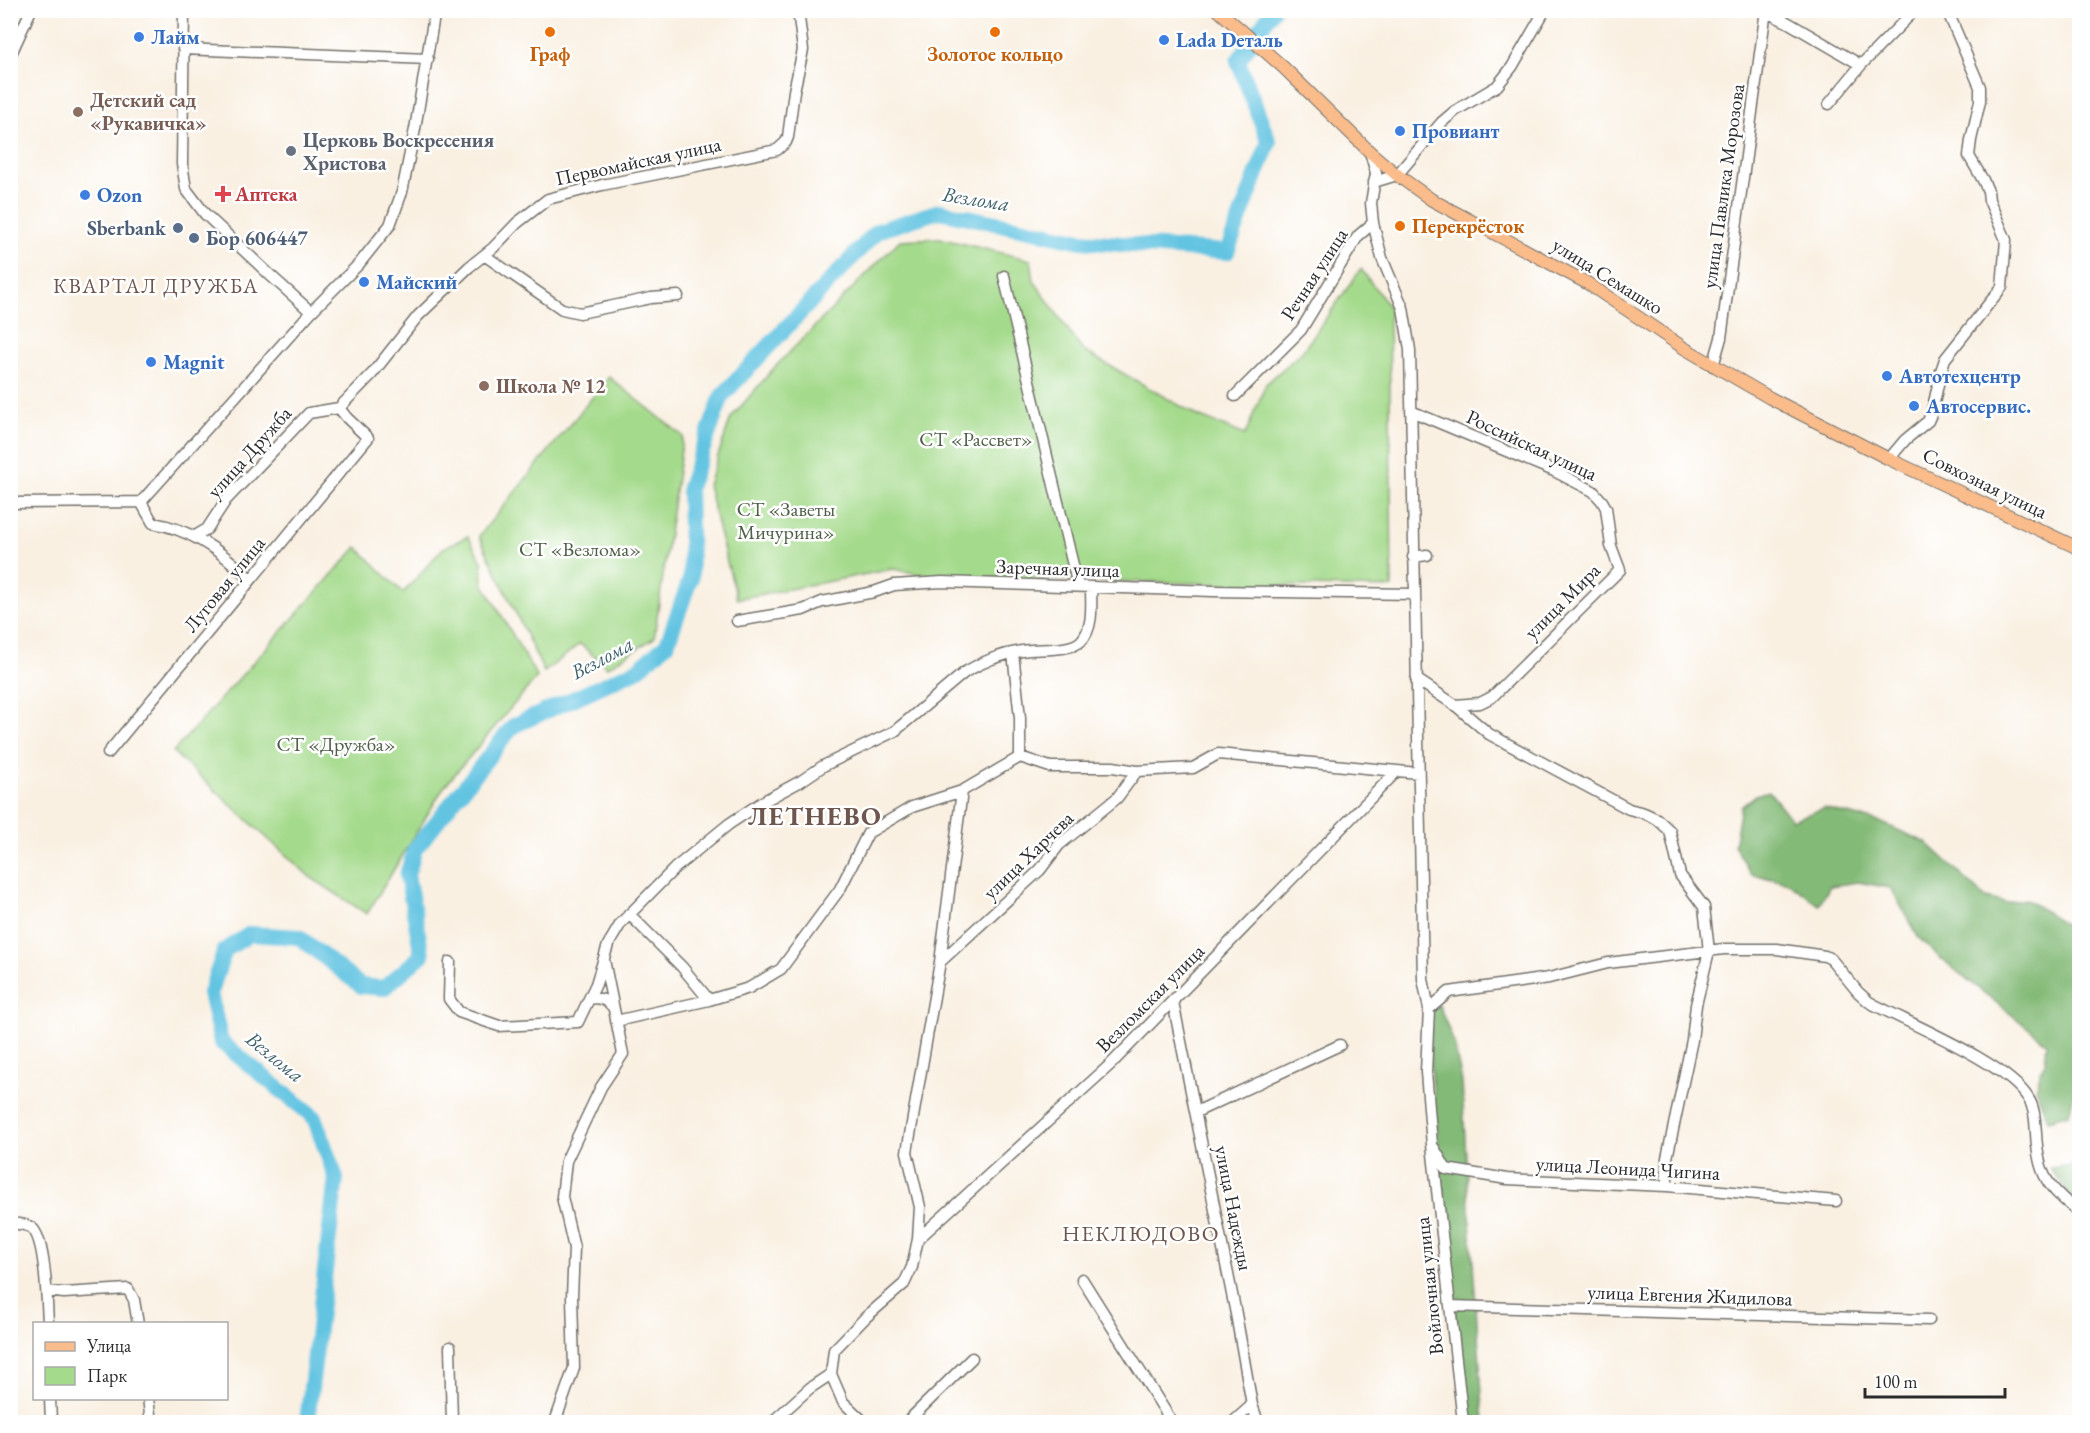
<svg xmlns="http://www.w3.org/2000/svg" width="2090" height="1433" font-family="'EB Garamond',serif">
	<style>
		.green { fill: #a4da8b; stroke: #68825b; stroke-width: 1.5 }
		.forest { fill: #83ba77; stroke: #577251; stroke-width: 1.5 }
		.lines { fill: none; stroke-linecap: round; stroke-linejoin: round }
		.river { stroke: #64c4e2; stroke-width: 16 }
		.minor-casing { stroke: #73706b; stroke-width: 13 }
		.major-casing { stroke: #73706b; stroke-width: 14 }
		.minor { stroke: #fff; stroke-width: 10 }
		.major { stroke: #fabc8b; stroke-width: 12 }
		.food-dot { fill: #e8710a; stroke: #fff; stroke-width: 2 }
		.shop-dot { fill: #3f7fe0; stroke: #fff; stroke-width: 2 }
		.education-dot { fill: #8d6e63; stroke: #fff; stroke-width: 2 }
		.worship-dot { fill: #6b7280; stroke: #fff; stroke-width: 2 }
		.health-dot { fill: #e0444e; stroke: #fff; stroke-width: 2 }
		.service-dot { fill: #5c6f8a; stroke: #fff; stroke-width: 2 }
		.labels { text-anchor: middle; stroke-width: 5; stroke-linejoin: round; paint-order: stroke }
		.shop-label { font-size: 20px; font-weight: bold; fill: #366cbe; stroke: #fff; text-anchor: start }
		.food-label { font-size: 20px; font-weight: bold; fill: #c56008; stroke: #fff }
		.education-label { font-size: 20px; font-weight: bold; fill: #785e54; stroke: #fff; text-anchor: start }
		.worship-label { font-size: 20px; font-weight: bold; fill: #5b616d; stroke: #fff; text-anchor: start }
		.street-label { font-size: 20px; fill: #2b2b2b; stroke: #fff }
		.health-label { font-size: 20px; font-weight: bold; fill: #be3a42; stroke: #fff; text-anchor: start }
		.service-label { font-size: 20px; font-weight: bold; fill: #4e5e75; stroke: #fff; text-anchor: end }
		.park-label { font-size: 20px; fill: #4f6048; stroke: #fff }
		.water-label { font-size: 21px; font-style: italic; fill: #3f616b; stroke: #fff }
		.neighbourhood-label { font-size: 21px; letter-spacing: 1.5px; fill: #6d564d; stroke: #fff }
		.quarter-label { font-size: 22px; letter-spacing: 1.5px; fill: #6d564d; stroke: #fff }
		.district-label { font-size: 26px; font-weight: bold; letter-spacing: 1.5px; fill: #6d564d; stroke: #fff }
	</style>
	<rect width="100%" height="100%" fill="#fff"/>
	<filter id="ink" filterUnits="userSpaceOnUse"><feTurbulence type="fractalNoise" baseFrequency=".0167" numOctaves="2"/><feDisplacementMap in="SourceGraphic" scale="12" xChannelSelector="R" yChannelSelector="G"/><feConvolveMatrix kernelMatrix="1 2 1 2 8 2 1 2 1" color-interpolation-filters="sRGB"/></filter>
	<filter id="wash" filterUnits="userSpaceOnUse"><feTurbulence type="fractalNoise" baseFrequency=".008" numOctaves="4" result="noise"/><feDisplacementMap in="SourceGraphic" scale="24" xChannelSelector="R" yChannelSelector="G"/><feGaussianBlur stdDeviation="1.35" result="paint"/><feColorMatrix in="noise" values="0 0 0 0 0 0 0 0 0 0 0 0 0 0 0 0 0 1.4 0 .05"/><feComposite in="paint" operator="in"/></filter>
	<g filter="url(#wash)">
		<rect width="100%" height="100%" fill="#f9f0e2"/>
		<!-- green -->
		<path class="green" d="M939,238L1031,260L1034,281L1082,350L1198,416L1245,435L1266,384L1302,352L1361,269L1389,307L1392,588L934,577L893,569L737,599L719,532L708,485L731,418L774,368L900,240Z
			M609,377L683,436L654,638L607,667L580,644L544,672L479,536Z
			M468,536L482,562L483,583L537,677L444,787L367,914L310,877L173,752L357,547L403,593L443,548Z"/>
		<!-- forest -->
		<path class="forest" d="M1769,791L1792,820L1824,808L1880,822L1927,843L1986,898L2007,903L2026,899L2079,933V1075L2069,1114L2048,1120L2035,1088L2045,1062L2047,1043L1939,957L1918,937L1891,888L1858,882L1830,886L1819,905L1789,883L1751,874L1734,845L1741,807L1756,795Z
			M1439,1005L1454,1043L1462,1082L1467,1177L1484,1422H1467L1459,1357L1430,1058L1429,1009Z
			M2075,1164L2079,1165V1205L2073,1201L2050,1168Z"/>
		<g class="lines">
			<!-- river -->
			<path class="river" d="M307,1422L336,1178L314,1117L221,1042L210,993L225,950L250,934L299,937L361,986L384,988L422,955L407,875L415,849L513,726L637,670L667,644L691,577L689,487L722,396L877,231L939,211L1081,241L1227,252L1269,142L1238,61L1273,10"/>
		</g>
	</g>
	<g filter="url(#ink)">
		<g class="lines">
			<defs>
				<path id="minor" d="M184,10L182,164L186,189L205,214L270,275L311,312
					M1766,12L1787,22L1861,65
					M183,49L428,59
					M10,56L31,10
					M1829,104L1861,65L1915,10
					M1370,152L1376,173L1371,203L1373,223L1382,258L1403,308L1410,350L1423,979L1429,1009L1426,1072L1432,1145L1463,1422
					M1374,182L1397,175L1442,122L1455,111L1497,86L1512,67L1545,10
					M484,255L562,309L580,313L651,298L678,296
					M1004,276L1078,586
					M1713,366L1721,338L1766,10
					M1235,396L1301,330L1358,236L1373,223
					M339,408L372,374L418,316L469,267L493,248L517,223L548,199L602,185L777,150L786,142L788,137L794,91L803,50L798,10
					M1411,411L1554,471L1593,491L1602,501L1606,508L1611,546L1620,570L1492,697L1480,703L1455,705
					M1889,459L1905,440L1928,421L1932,412L1941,371L1945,359L2002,287L2006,240L1989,200L1988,191L1983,180L1969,156L1971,140L1980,101V87L1947,10
					M141,502L153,523C190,529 224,553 250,579
					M10,503L141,502L311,312L359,264L390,225L402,192L415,129L435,10
					M195,536L207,529L226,500L309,413L339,408
					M1413,557L1427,555
					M737,621L803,610L822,602L874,592L894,585L942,582L1213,591L1414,594
					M1013,653L1020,718V757L1050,767H1113L1137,771L1193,768L1218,754L1418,773
					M1416,679L1455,705L1489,734L1629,809L1644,813L1657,819L1670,831L1680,875L1704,907L1709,951L1696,1005L1692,1040L1667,1158V1186
					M108,753L368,438L347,418L339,408
					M629,914L682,967L709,1000
					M450,962L449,999L459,1012L499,1026L578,1022L596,984L608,945L621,923L675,868L729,824L764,801L801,781L823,766L895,731L965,672C982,662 1002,654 1022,651C1037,648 1070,652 1081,641C1094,628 1091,604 1091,587
					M940,962L1040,870L1059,845L1117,798L1137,771
					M589,999C599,997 606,999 613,1007
					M1173,1002L1236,1314L1252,1405L1258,1422
					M1429,1009L1449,992L1549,978L1608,963L1724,949H1777L1825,956L1831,959L1858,992L1869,1002C1908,1023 2007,1063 2028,1098C2035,1108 2035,1121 2036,1133C2038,1175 2047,1187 2080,1213
					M616,1021L709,1000L749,988L781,969L840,889L868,833L912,807L962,791L1020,757
					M1196,1112L1340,1045
					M1434,1148L1446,1169L1507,1179L1667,1186L1836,1201
					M10,1223C18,1224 28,1224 33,1229C46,1243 47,1304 48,1324
					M918,1239L1111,1064L1397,771
					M1082,1279L1172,1422
					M47,1291L64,1293L128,1289L134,1300L138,1324
					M1450,1306L1929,1320
					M450,1347L452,1422
					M50,1398L51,1422
					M148,1398L151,1422
					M555,1422L574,1368L572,1297L574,1248L562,1197L566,1161L601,1087L623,1054L604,960
					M772,1422L810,1388L831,1374
					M864,1422L843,1402L831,1374L834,1350L866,1317L904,1284L912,1267L918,1239L920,1207L907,1152L940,962L962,791
					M907,1422L972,1358
					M1233,1422L1252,1405"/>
				<path id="major" d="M1218,10L1283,67L1370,152L1397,175L1432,200L1587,283L1684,348L1770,398L1889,459L2080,549"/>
			</defs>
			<!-- minor casing -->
			<use href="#minor" class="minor-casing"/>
			<!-- major casing -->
			<use href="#major" class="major-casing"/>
			<!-- minor -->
			<use href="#minor" class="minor"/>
			<!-- major -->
			<use href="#major" class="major"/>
		</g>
	</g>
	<!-- markers -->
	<g class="food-dot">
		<circle cx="550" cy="32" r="6"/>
		<circle cx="995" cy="32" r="6"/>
		<circle cx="1400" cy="226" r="6"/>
	</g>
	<g class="shop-dot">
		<circle cx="139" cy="37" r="6"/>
		<circle cx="1164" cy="40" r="6"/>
		<circle cx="1400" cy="131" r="6"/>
		<circle cx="85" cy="195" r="6"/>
		<circle cx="364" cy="282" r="6"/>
		<circle cx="151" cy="362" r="6"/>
		<circle cx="1887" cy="376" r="6"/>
		<circle cx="1914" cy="406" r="6"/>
	</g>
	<g class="education-dot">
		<circle cx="78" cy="112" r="6"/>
		<circle cx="484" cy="386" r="6"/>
	</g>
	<circle class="worship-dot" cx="291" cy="151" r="6"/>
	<path class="health-dot" d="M220 185h6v6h6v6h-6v6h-6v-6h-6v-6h6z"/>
	<g class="service-dot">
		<circle cx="178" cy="228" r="6"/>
		<circle cx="194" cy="238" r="6"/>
	</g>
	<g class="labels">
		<!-- shop labels -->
		<g class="shop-label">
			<text x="151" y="44">Лайм</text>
			<text x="1176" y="47">Lada Dеталь</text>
			<text x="1412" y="138">Провиант</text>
			<text x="97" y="202">Ozon</text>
			<text x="376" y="289">Майский</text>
			<text x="163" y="369">Magnit</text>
			<text x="1899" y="383">Автотехцентр</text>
			<text x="1926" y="413">Автосервис.</text>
		</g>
		<!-- food labels -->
		<g class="food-label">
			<text x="550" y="61">Граф</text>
			<text x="995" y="61">Золотое кольцо</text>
			<text x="1412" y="233" text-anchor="start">Перекрёсток</text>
		</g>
		<!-- education labels -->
		<g class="education-label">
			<text x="90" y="107">Детский сад<tspan x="90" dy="23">«Рукавичка»</tspan></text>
			<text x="496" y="393">Школа № 12</text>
		</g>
		<!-- worship labels -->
		<g class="worship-label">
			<text x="303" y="147">Церковь Воскресения<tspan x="303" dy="23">Христова</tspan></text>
		</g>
		<!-- street labels -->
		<g class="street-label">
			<text transform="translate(638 161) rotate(-12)" y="7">Первомайская улица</text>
			<text transform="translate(1723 186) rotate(-82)" y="7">улица Павлика Морозова</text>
			<text transform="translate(1314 274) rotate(-57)" y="7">Речная улица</text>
			<text transform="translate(1608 276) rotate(32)" y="7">улица Семашко</text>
			<text transform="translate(1532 445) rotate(25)" y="7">Российская улица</text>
			<text transform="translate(249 452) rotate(-48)" y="7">улица Дружба</text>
			<text transform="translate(1985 483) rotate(26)" y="7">Совхозная улица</text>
			<text transform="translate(1058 568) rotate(2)" y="7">Заречная улица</text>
			<text transform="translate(224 584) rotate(-51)" y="7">Луговая улица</text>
			<text transform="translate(1562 601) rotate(-45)" y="7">улица Мира</text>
			<text transform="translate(1028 855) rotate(-44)" y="7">улица Харчева</text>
			<text transform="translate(1150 998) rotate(-45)" y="7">Везломская улица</text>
			<text transform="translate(1628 1168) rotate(3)" y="7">улица Леонида Чигина</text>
			<text transform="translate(1234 1208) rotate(79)" y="7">улица Надежды</text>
			<text transform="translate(1429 1286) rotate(-96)" y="7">Войлочная улица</text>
			<text transform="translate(1690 1295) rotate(2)" y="7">улица Евгения Жидилова</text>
		</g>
		<!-- health labels -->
		<g class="health-label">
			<text x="235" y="201">Аптека</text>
		</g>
		<!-- service labels -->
		<g class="service-label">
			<text x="166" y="235">Sberbank</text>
			<text x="206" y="245" text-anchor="start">Бор 606447</text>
		</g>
		<!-- park labels -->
		<g class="park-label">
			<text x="976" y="446">СТ «Рассвет»</text>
			<text x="786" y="516">СТ «Заветы<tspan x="786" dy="23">Мичурина»</tspan></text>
			<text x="580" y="556">СТ «Везлома»</text>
			<text x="336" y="751">СТ «Дружба»</text>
		</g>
		<!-- water labels -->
		<g class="water-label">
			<text transform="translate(976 199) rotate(9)" y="7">Везлома</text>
			<text transform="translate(602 658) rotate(-28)" y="7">Везлома</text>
			<text transform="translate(275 1057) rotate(39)" y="7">Везлома</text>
		</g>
		<!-- neighbourhood labels -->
		<g class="neighbourhood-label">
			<text x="156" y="293">КВАРТАЛ ДРУЖБА</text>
		</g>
		<!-- quarter labels -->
		<g class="quarter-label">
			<text x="1141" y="1241">НЕКЛЮДОВО</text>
		</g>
		<!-- district labels -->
		<g class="district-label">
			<text x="815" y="825">ЛЕТНЕВО</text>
		</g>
	</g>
	<!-- margin -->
	<rect width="2090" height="1433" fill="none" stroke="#fff" stroke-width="36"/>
	<!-- legend -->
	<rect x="33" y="1322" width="195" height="78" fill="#ffffff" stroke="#aaaaaa" stroke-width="1.5"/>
	<rect x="45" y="1342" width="30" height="9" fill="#fabc8b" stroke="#aaaaaa" stroke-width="1.5"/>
	<text x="87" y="1352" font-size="18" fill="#2b2b2b">Улица</text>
	<rect x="45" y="1367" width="30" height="18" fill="#a4da8b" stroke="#aaaaaa" stroke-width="1.5"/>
	<text x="87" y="1382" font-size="18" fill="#2b2b2b">Парк</text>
	<!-- scale -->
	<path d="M1865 1388v9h140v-9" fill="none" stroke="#2b2b2b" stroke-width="3"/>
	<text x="1874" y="1388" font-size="18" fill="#2b2b2b" stroke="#ffffff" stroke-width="4.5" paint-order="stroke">100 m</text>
</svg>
